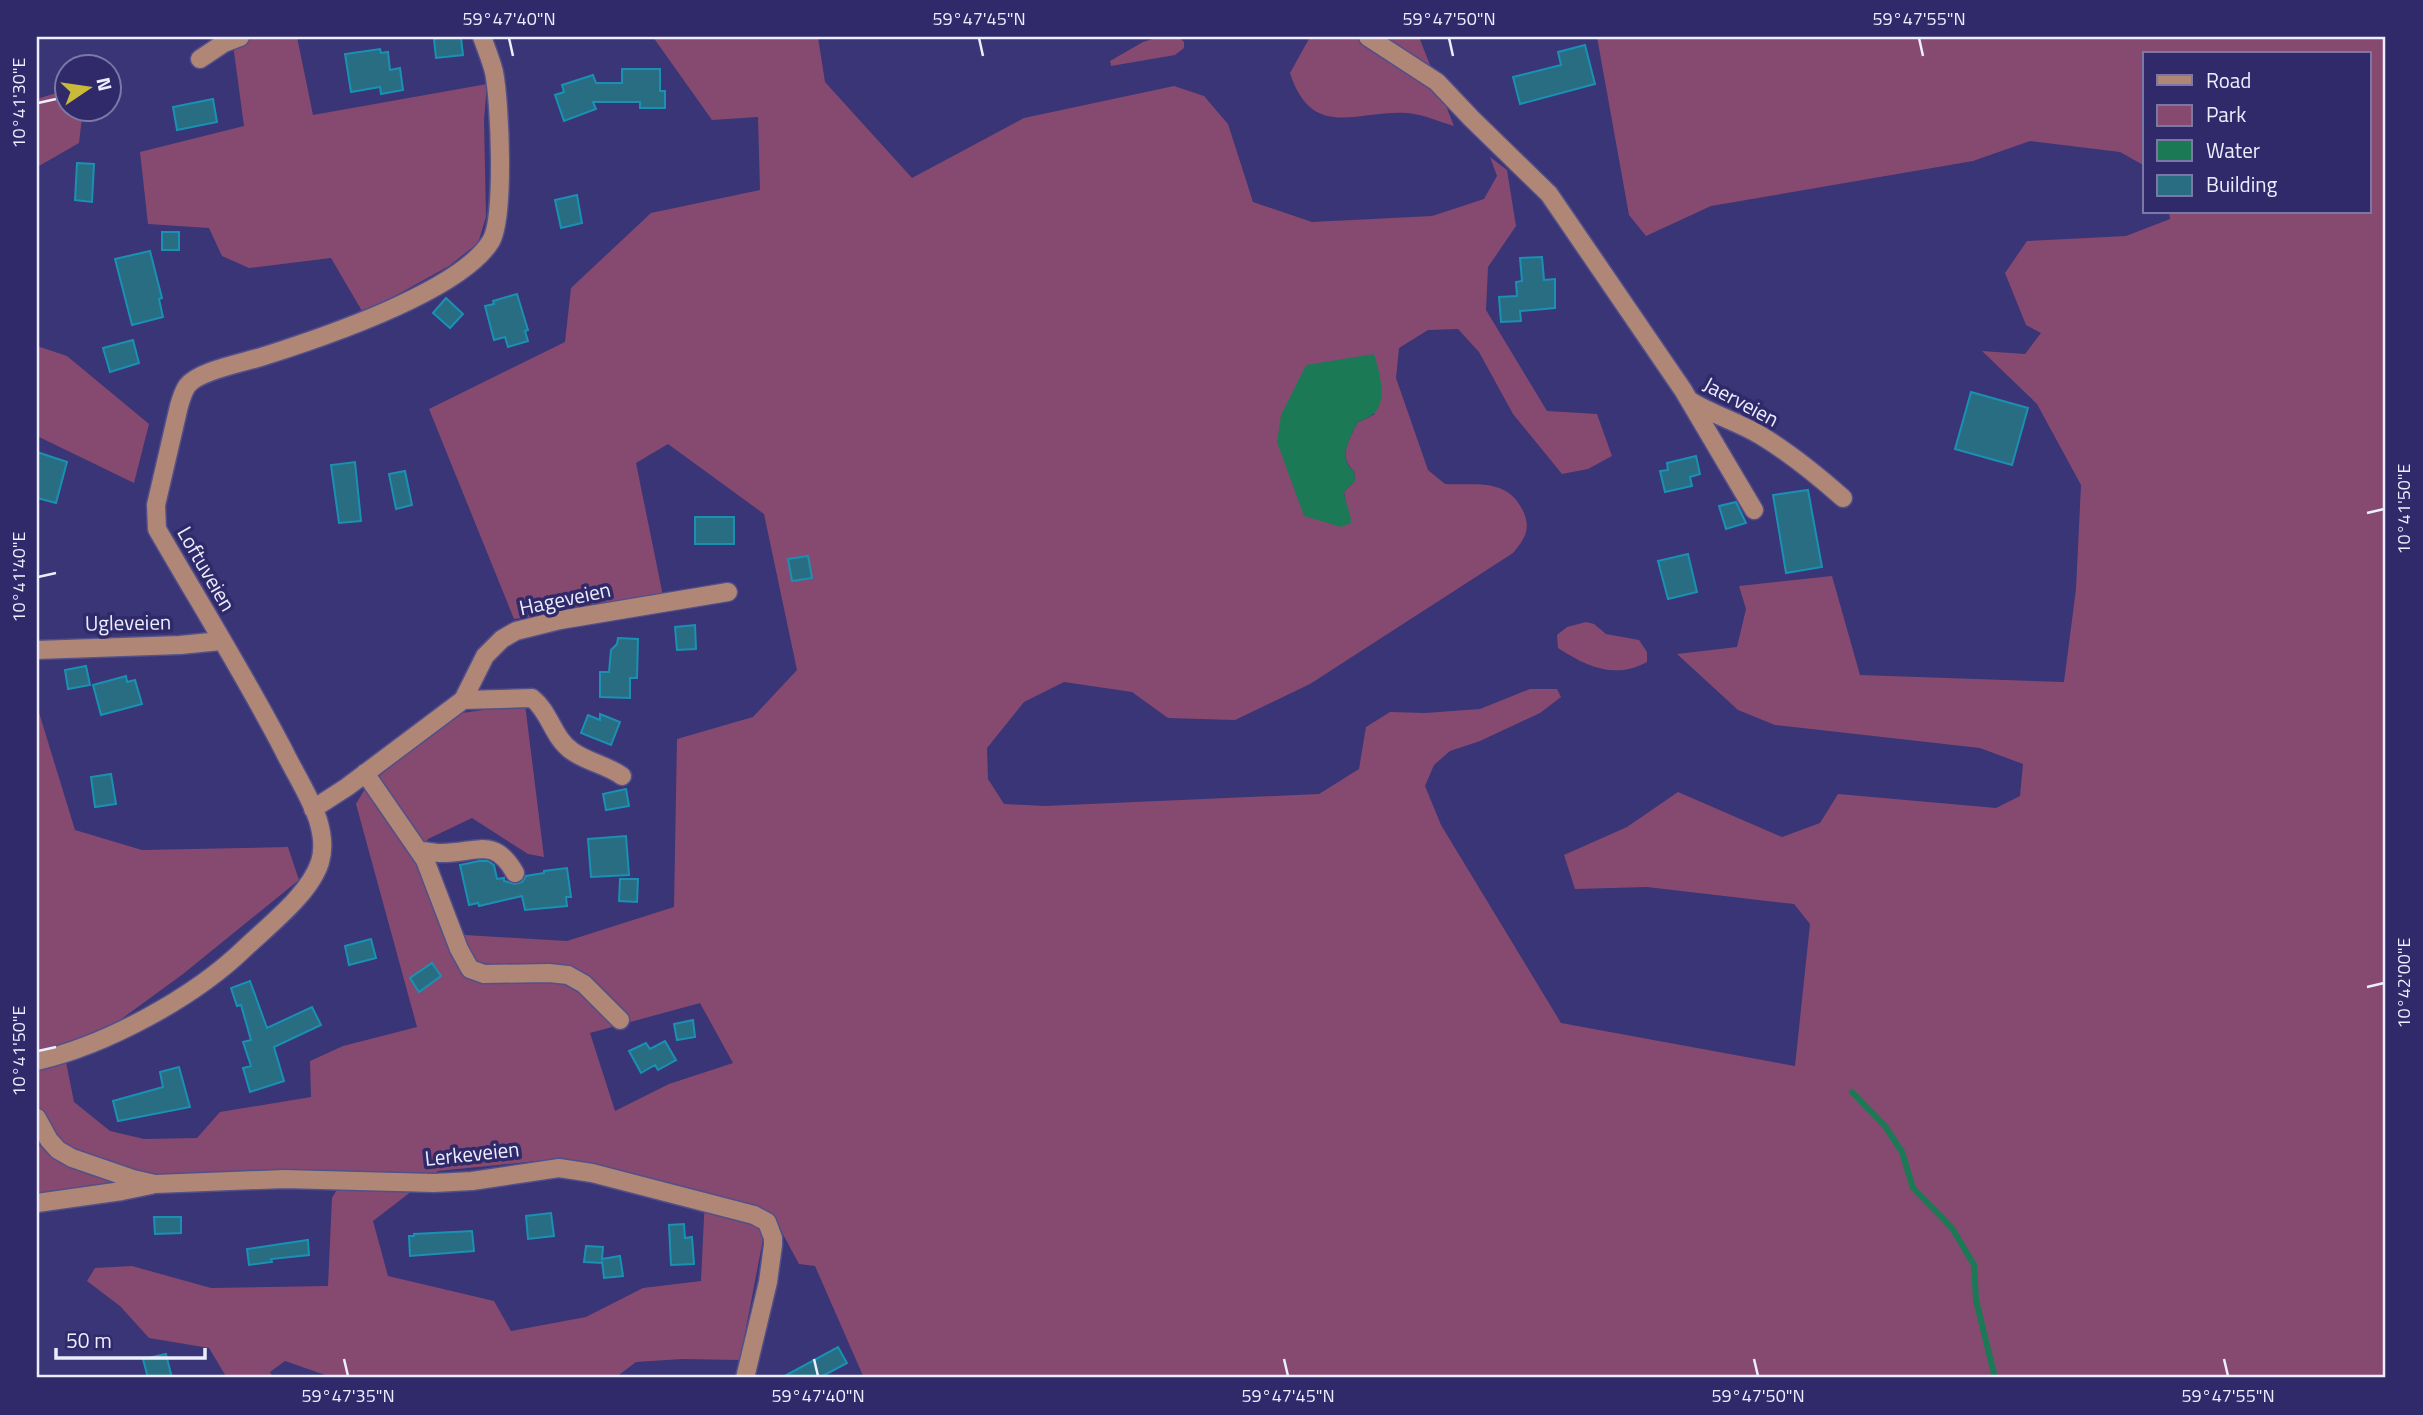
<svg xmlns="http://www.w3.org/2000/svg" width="2423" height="1415" font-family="'Titillium Web',sans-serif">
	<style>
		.green { fill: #864a70; fill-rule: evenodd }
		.water { fill: #1c7956 }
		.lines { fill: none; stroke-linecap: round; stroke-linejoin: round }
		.stream { stroke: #1c7956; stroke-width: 6 }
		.building { fill: #296d83; stroke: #1a91b2; stroke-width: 2 }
		.minor-casing { stroke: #524f89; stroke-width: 21 }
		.minor { stroke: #b08676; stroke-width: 18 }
		.ticks { fill: none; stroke: #ecedfd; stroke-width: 2.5 }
		.labels { text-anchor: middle; stroke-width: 7; stroke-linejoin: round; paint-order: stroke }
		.street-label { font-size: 21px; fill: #ecedfd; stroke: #302a6a }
		.neatline { fill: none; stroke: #ecedfd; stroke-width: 2.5 }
		.ticks-label { font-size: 18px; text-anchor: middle; fill: #ecedfd }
	</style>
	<rect width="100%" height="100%" fill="#393576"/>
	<!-- green -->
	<path class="green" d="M232,37H297L313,115L487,84L484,120L486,217L478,243L449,266L393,297L362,311L331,258L249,268L222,256L209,228L148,224L140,152L244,126Z
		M653,37H818L825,82L912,178L1024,118L1174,86L1204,96L1228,124L1253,202L1312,222L1432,216L1484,199L1497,176L1490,157L1507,170L1516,226L1488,267L1486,310L1547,411L1597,414L1612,456L1588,469L1562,474L1513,414L1479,352L1458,329L1428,330L1399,348L1396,378L1428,470L1445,484C1477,486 1508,477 1524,513C1531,530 1524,540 1513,553L1310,684L1235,720L1168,718L1132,692L1064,682L1024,702L987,748L988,779L1004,804L1044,806L1319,794L1359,769L1366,727L1390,712L1425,713L1480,709L1530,689H1557L1561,697L1540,713L1480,741L1450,751L1434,765L1425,786L1441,825L1561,1023L1795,1066L1810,924L1794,904L1647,887L1575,889L1564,855L1627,827L1678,792L1782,837L1820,823L1838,794L1996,808L2020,796L2023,764L1980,748L1775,725L1738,710L1677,654L1737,647L1746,609L1739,586L1832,576L1860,675L2064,682L2076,589L2081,485L2037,404L1982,351L2025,354L2041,333L2026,325L2005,273L2027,241L2126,236L2170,219L2169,212H2369V54H2145V166L2120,152L2030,141L1973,161L1711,206L1646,236L1629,215L1597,37H2386V1378H864L815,1266L799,1264L779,1227L763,1239L740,1360L682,1359L636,1362L615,1378H334L285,1361L270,1372L273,1378H227L209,1348L149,1338L120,1306L87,1281L95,1268L132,1266L211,1288L328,1286L332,1198L343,1179L131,1185L37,1196V1147L46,1145L48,1129L37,1105V706L75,830L142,850L288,847L299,880L183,974L120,1020L63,1047L74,1102L110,1131L144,1139L197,1138L220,1112L311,1097L310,1061L343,1046L417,1027L356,804L366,787L455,714L525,704L544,857L528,854L472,818L428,839L418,857L465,935L567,941L674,907L677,739L753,717L797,670L764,514L668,444L636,463L663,596L514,619L429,409L565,342L571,288L651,213L760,190L758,117L712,120ZM1306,365L1375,414L1357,423C1350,439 1337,457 1354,471L1355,481L1344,492L1346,505ZM700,1003L733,1063L669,1084L615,1111L590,1033ZM558,1159L705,1196L701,1281L643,1288L586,1317L511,1331L494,1301L388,1276L373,1221L438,1171Z
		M1159,37H1179L1184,42V48L1175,55L1111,66L1110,61L1143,42Z
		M1310,37H1419L1454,126C1440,122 1423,114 1407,113C1357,110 1312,141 1290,73Z
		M66,90V108L83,109L79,143L39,166L37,170V99Z
		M37,346L67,356L149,424L134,483L37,436Z
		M1586,622L1594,624L1606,634L1639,640L1647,652V662C1614,680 1586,666 1558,648L1557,635L1567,627Z"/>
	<!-- water -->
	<path class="water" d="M1374,354C1379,370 1389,403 1372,415C1368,418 1362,420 1357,423C1350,439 1337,458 1354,471L1355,481L1344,492C1345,504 1351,511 1351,523L1341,527L1304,516L1277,442L1281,415L1306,365Z"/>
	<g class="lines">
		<!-- stream -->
		<path class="stream" d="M1852,1092L1885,1126L1902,1152L1913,1188L1952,1228L1974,1265L1976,1300L1995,1378"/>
	</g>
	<!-- building -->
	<path class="building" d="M450,37H461L463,55L436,58L434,39Z
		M1585,45L1595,84L1520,104L1513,77L1561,65L1558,52Z
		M380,49L381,53L388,52L390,70L400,68L403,90L381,94L380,87L351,92L345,54Z
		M622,69H660V91H665V108H640V102H593L596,109L564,121L555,95L564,92L562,85L593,75L596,83H622Z
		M213,99L217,122L177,130L173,107Z
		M77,163L94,164L92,202L75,200Z
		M577,195L582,223L561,228L555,200Z
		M162,232H179V250H162Z
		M150,251L162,298L159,299L163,317L132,325L115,259Z
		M1542,257L1544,280L1555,279V308L1520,311L1521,321L1501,322L1499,297L1517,296L1516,282L1522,281L1520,258Z
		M517,294L528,330L525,331L528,341L508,347L505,337L494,340L485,306L494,304L493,301Z
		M446,298L463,314L450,328L433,313Z
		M133,340L139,363L110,372L103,348Z
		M1971,392L2028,408L2012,465L1955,449Z
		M37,452L67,462L56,503L37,498Z
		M1696,456L1700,474L1690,477L1692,486L1665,492L1660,471L1668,470L1667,463Z
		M355,462L361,521L339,523L331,465Z
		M405,471L412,505L396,509L389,474Z
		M1808,490L1822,567L1786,573L1773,495Z
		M1736,502L1746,523L1726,529L1719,506Z
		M695,517H734V544H695Z
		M1688,554L1697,592L1668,599L1658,561Z
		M808,556L812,578L792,581L788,559Z
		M695,625L696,649L677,650L675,627Z
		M618,638L638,639L637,678H630V698L600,697V672H609L611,650L617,644Z
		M86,666L90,685L68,689L65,670Z
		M126,676L127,682L135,680L142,704L101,715L93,685Z
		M600,714L620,722L611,745L581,733L588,715L600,720Z
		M111,774L116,804L95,807L91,777Z
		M626,789L629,806L606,810L603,794Z
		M626,836L629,875L591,877L588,839Z
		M479,861H488L494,865L497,879L504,878V881L515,884L522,882L526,876L544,873V871L567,868L571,897H566L567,906L525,910L522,896L479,906L478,903L469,905L460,865Z
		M620,879H638L637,902L619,901Z
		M371,939L376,958L349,965L345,946Z
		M432,963L441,976L419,992L410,978Z
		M250,981L267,1028L312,1007L321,1025L274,1047L284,1081L250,1092L243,1068L251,1066L243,1042L251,1040L241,1005L237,1006L231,988Z
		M693,1020L695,1037L677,1040L674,1024Z
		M665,1041L676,1060L658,1070L655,1065L641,1073L629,1051L646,1043L650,1049Z
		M179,1067L190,1107L118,1121L113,1101L163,1087L160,1072Z
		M551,1213L554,1236L528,1239L526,1216Z
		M154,1217H181V1233L155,1234Z
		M684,1224L685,1238L692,1237L694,1264L671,1265L669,1225Z
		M472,1231L474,1251L410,1256L409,1236H414V1234Z
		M308,1240L309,1255L271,1259L272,1262L249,1265L247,1249Z
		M586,1246L603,1247L602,1259L620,1256L623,1276L604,1278L602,1261V1263L584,1262Z
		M838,1347L847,1363L819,1378H781Z
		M166,1354L172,1378H148L143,1359Z"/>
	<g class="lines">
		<defs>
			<path id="minor" d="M1368,37L1437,82L1471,118L1549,194L1683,390L1754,510
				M200,59L224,43L240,37
				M1692,402C1714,415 1738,422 1760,435C1790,453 1817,475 1843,498
				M37,650L180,645L221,641
				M463,700L532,698C550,712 553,738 572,751C587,762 607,765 622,776
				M365,773L425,860L459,949L470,969L484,974L549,973L568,975L584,984L620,1020
				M313,809L347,787L463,700L485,656L502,639L516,631L560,620L728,592
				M420,851C428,851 435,853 442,853C477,853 494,836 515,873
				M37,1061C106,1045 193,998 244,949C268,926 310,894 320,862C324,849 322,833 318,820C310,796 294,772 283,749C244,674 199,602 157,529L156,505L179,406C181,399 183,392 187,386C198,371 242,363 261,357C318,339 460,292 491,241C505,217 500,102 494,72C491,60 486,48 482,37
				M37,1118L49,1140L58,1150L72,1158L133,1179L155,1184L284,1179L434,1183L472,1181L559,1168L592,1173L754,1215L767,1222L773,1238V1245L768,1282L745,1378
				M37,1203L122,1191L151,1185"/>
		</defs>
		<!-- minor casing -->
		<use href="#minor" class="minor-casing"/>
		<!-- minor -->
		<use href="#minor" class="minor"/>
	</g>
	<!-- ticks -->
	<path class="ticks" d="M509,38L513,56M979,38L983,56M1449,38L1453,56M1919,38L1923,56M38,103L56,99M2367,513L2384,509M38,577L56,573M2367,987L2384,983M38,1051L56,1047M344,1359L348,1376M814,1359L818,1376M1284,1359L1288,1376M1754,1359L1758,1376M2224,1359L2228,1376"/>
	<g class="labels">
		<!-- street labels -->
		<g class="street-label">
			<text transform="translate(1741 402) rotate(28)" y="7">Jaerveien</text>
			<text transform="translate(206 569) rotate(60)" y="7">Loftuveien</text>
			<text transform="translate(565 599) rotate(-12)" y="7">Hageveien</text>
			<text transform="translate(128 623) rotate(-1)" y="7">Ugleveien</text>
			<text transform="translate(472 1154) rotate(-6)" y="7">Lerkeveien</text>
		</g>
	</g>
	<!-- border -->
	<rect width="2423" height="1415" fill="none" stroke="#302a6a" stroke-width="77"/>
	<!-- legend -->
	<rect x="2143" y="52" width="228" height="161" fill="#302a6a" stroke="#7b78a5" stroke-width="2"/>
	<rect x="2157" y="75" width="35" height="10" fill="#b08676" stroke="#7b78a5" stroke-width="2"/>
	<text x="2206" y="88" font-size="21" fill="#ecedfd">Road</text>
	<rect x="2157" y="105" width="35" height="21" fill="#864a70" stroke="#7b78a5" stroke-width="2"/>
	<text x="2206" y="122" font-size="21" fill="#ecedfd">Park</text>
	<rect x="2157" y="140" width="35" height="21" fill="#1c7956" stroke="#7b78a5" stroke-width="2"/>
	<text x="2206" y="158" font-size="21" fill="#ecedfd">Water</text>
	<rect x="2157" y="175" width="35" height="21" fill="#296d83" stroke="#7b78a5" stroke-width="2"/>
	<text x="2206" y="192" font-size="21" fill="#ecedfd">Building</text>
	<!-- north arrow -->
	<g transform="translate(88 88) rotate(77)"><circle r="33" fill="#302a6a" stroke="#7b78a5" stroke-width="2"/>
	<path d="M0-5L12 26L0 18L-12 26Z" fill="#c9ba3a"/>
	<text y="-10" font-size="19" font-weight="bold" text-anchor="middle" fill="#ecedfd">N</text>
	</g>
	<!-- scale -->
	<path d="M56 1348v10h149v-10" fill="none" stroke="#ecedfd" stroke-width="3.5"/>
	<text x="66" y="1348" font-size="21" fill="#ecedfd" stroke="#302a6a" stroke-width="5" paint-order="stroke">50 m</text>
	<rect x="38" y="38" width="2346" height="1338" class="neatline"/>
	<g class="ticks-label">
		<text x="509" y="25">59°47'40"N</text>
		<text x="979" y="25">59°47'45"N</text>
		<text x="1449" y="25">59°47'50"N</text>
		<text x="1919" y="25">59°47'55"N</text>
		<text transform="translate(19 103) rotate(-90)" y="6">10°41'30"E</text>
		<text transform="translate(2404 509) rotate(-90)" y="6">10°41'50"E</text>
		<text transform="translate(19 577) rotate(-90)" y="6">10°41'40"E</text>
		<text transform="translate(2404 983) rotate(-90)" y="6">10°42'00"E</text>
		<text transform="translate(19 1051) rotate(-90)" y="6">10°41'50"E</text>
		<text x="348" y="1402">59°47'35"N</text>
		<text x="818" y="1402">59°47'40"N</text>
		<text x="1288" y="1402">59°47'45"N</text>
		<text x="1758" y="1402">59°47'50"N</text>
		<text x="2228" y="1402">59°47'55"N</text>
	</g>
</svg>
